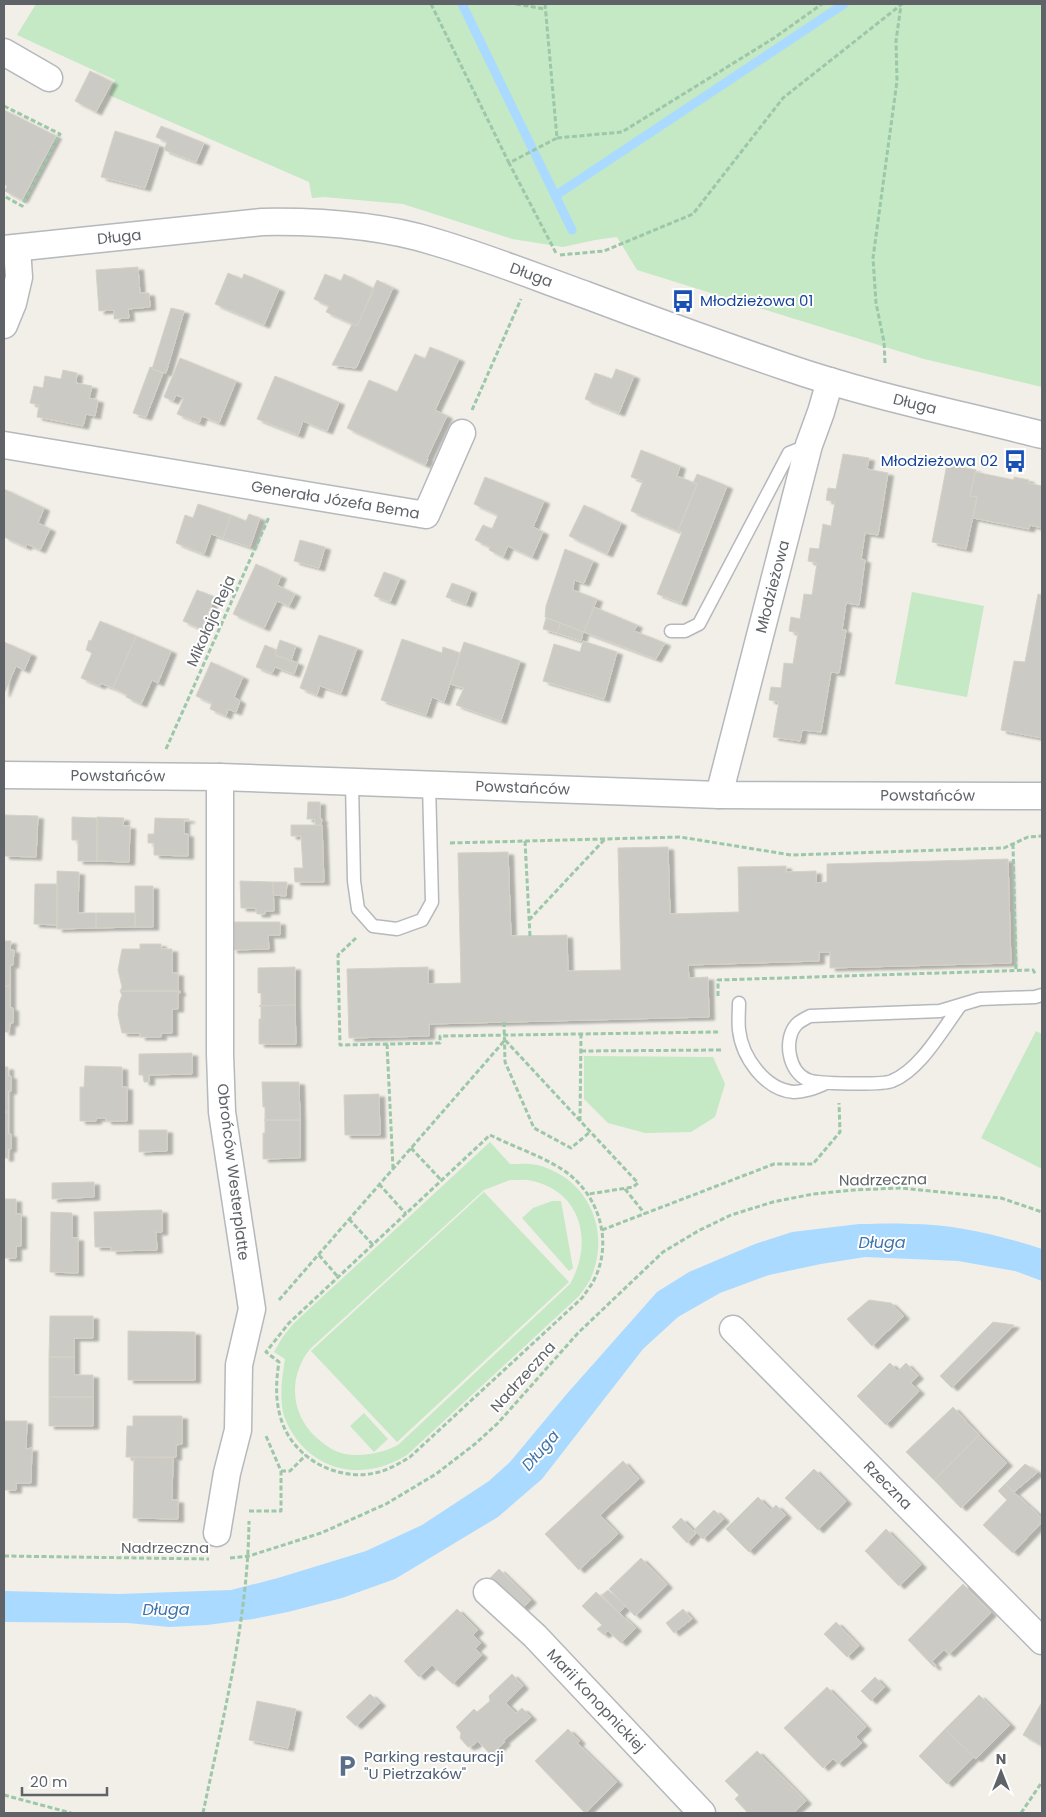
<svg xmlns="http://www.w3.org/2000/svg" width="1046" height="1817" font-family="Poppins,sans-serif">
	<style>
		.green { fill: #c5e8c5; fill-rule: evenodd }
		.water { fill: #aadaff }
		.lines { fill: none; stroke-linecap: round; stroke-linejoin: round }
		.stream { stroke: #aadaff; stroke-width: 9 }
		.building { fill: #cccac5; stroke: #d6d1c6; filter: url(#shadow) }
		.service-casing { stroke: #b5b8bc; stroke-width: 15 }
		.minor-casing { stroke: #b5b8bc; stroke-width: 29 }
		.path { stroke: #9cc7a9; stroke-width: 3; stroke-dasharray: 5 2.5; stroke-linecap: butt }
		.service { stroke: #fff; stroke-width: 12 }
		.minor { stroke: #fff; stroke-width: 26 }
		.labels { text-anchor: middle; stroke-width: 4; stroke-linejoin: round; paint-order: stroke }
		.street-label { font-size: 15px; fill: #5f6368; stroke: #fff }
		.transit-label { font-size: 15px; fill: #164399; stroke: #fff; text-anchor: start }
		.service-label { font-size: 15px; fill: #4e5e75; stroke: #fff; text-anchor: start }
		.water-label { font-size: 16px; font-style: italic; fill: #4174aa; stroke: #fff }
	</style>
	<defs>
		<filter id="shadow"><feDropShadow dx="5.5" dy="3" stdDeviation="1" flood-color="#0004"/></filter>
	</defs>
	<rect width="100%" height="100%" fill="#f1efe8"/>
	<!-- green -->
	<path class="green" d="M36,4H1042V387L924,359L637,270L617,237L595,240L563,247L512,239L403,204L324,197L312,198L309,182L109,95L115,80L17,35Z
		M912,592L984,606L967,697L895,684Z
		M1036,1031L1042,1034V1169L981,1138Z
		M584,1056L713,1057L725,1084L715,1117L691,1132L645,1133L608,1123L584,1099Z
		M490,1142L510,1164C518,1164 528,1163 537,1165C589,1178 612,1232 590,1280C587,1286 582,1291 579,1296L407,1455C370,1478 326,1476 297,1440C292,1433 287,1425 284,1416C279,1398 282,1377 285,1359L274,1352L282,1338L293,1324ZM510,1180C517,1180 526,1179 533,1181C583,1193 593,1244 570,1284L398,1445C382,1453 363,1457 345,1454C335,1452 326,1446 318,1439C291,1416 287,1378 310,1349L484,1190Z
		M484,1192L569,1282L397,1442L311,1351Z
		M552,1201H561L573,1268L569,1271L522,1218L533,1208Z
		M364,1413L388,1439L374,1452L350,1426Z"/>
	<!-- water -->
	<path class="water" d="M859,1224C876,1224 892,1223 909,1224C954,1224 999,1235 1042,1249V1281L1015,1271L958,1261L865,1257L821,1264L769,1275L720,1293L678,1317L643,1349L542,1479L498,1517L395,1579L342,1598L288,1612L253,1619L207,1625L169,1627L128,1623L4,1622V1591L119,1594L231,1590L278,1578L366,1551L422,1525L489,1481L510,1462L565,1396L657,1292L689,1272L755,1244L792,1232Z"/>
	<g class="lines">
		<!-- stream -->
		<path class="stream" d="M462,4L572,230
			M555,196L844,4"/>
	</g>
	<!-- building -->
	<path class="building" d="M90,71L112,82L96,112L75,101Z
		M4,110L56,136L22,200L5,191L7,186L4,184Z
		M161,126L204,143L196,162L164,150L167,142L156,137Z
		M115,131L159,145L145,188L101,177Z
		M138,267L140,293H149L150,307L128,309L129,318L114,319V310L99,311L96,270Z
		M228,273L242,279L244,274L279,289L264,325L215,304Z
		M325,274L341,281L344,274L374,289L357,326L326,312L329,306L314,299Z
		M377,280L393,288L356,368L332,365L352,324L357,326Z
		M171,308L184,311L166,373L152,369Z
		M430,347L459,359L435,410L447,416L427,458L428,459L425,465L347,428L369,380L397,392L415,354L425,359Z
		M180,358L236,381L219,423L202,416L199,423L177,414L184,398L176,395L173,401L164,397Z
		M150,367L153,368L152,369L163,373L146,417L133,413Z
		M616,369L634,376L619,413L585,399L595,373L612,379Z
		M63,370L77,373L76,383L92,386L89,398L98,400L95,416L86,414L83,426L37,417L39,405L30,403L34,386L43,388L45,376L61,379Z
		M275,376L339,402L327,431L303,421L298,435L257,419Z
		M641,450L680,466L677,476L697,484L678,531L631,511L643,481L631,477Z
		M843,454L869,458L867,469L888,473L878,535L865,533L861,559L865,560L859,605L846,603L842,630H846L839,673L831,672L821,732L802,730L800,741L773,737L779,702L769,700L771,687L781,688L784,663L793,664L798,633L789,631L791,617L800,619L804,594L812,595L817,563L808,561L810,548L819,549L823,524L831,526L835,502L826,500L828,488L836,489Z
		M947,464L976,470L970,496L977,497L966,549L932,542Z
		M975,472L1014,480V477L1029,480L1028,483L1042,486V528L1030,525L1029,529L973,518L977,497L970,496Z
		M697,474L727,486L681,603L657,594L682,532L678,531L697,484L693,483Z
		M485,477L544,501L533,527L543,532L532,557L508,546L503,557L489,550L490,547L475,540L483,525L492,529L498,515L474,504Z
		M4,489L44,508L38,523L50,529L40,550L27,544L26,547L4,537Z
		M198,504L231,515L223,538L211,534L204,554L176,543L185,515L193,518Z
		M584,505L621,523L607,554L569,536Z
		M249,514L260,518L250,547L223,538L231,515L246,521Z
		M300,540L325,547L319,568L294,561Z
		M565,549L593,561L584,583L574,580L573,590L597,599L584,632L545,617L546,606Z
		M256,564L281,576L277,585L295,594L289,606L277,601L264,628L233,614Z
		M384,572L400,578L390,602L374,596Z
		M452,583L471,590L466,604L446,597Z
		M1042,587V738L1001,730L1014,661L1025,662L1038,594L1041,595Z
		M197,590L215,597L201,629L183,621Z
		M594,607L637,625L634,631L665,643L656,659L584,632Z
		M546,618L560,623L557,633L543,629Z
		M100,621L136,636L113,688L100,683V686L81,678L92,653L86,650L89,640L91,641Z
		M560,623L583,632L581,641L557,633Z
		M319,635L357,648L341,693L320,686L317,695L300,688Z
		M136,636L171,651L158,683L152,680L141,704L126,697L127,695L113,688Z
		M402,639L442,653L443,647L460,653L444,702L432,697L426,715L381,700Z
		M280,640L296,646L291,661L275,655Z
		M583,641L617,652L604,699L543,681L554,644L580,652Z
		M4,642L31,654L24,670L16,666L4,694Z
		M464,642L520,661L501,721L456,705L464,688L450,684Z
		M265,645L276,650L275,655L298,663L294,674L275,667L272,673L256,667Z
		M211,662L243,677L234,697L240,701L236,712L228,709L226,716L210,709L212,703L196,696Z
		M308,802H320V819H322L321,825H315V819H307Z
		M4,815L38,816L36,857L4,856Z
		M72,817L97,818V861H78V840H72Z
		M97,817L124,818L123,826H130L129,862L97,861Z
		M155,818L189,819V820H184V834H188V856L154,855V843H148V834H154Z
		M291,825H322L324,882H295L294,868H303L301,836H291Z
		M668,847L670,914L739,912L738,867L786,866V872L816,871V883L827,882V864L1008,859L1011,963L830,968V952H819V961L688,965L689,978L708,977L709,1017L429,1024V1036L349,1038L347,969L428,967V984L461,983L458,853L508,852L511,936L567,935L568,971L621,970L618,848Z
		M57,871L79,872L78,913H96V928L57,929Z
		M240,881L273,882L274,911H265V914H257L256,908H241Z
		M273,882H287L286,896L273,895Z
		M35,884H57V925L34,924Z
		M135,886H153V927H135Z
		M96,913H135V927L96,928Z
		M231,922H280V935H268L269,949L232,950Z
		M4,941H11L10,950H14L13,965H10V986H4Z
		M140,944H161V949H172V973H178V989L180,991H120L122,987L118,970L122,949H140Z
		M295,967V1005L259,1006H261V993H258V968Z
		M4,986H10V1008H13V1023H10L9,1032H4Z
		M120,991H180V993H178V1009H172V1033H161V1037H140V1033H122L118,1015L119,1003L122,995Z
		M295,1005L296,1044H259V1019H261V1007L259,1006Z
		M192,1053V1074L149,1075V1082H144L143,1075H139V1054Z
		M85,1066L122,1067V1087H127V1121H106V1118H96V1121H80V1087H84Z
		M4,1067H8V1076H11V1091H8V1112H4Z
		M262,1082H299L300,1120H264H265V1107H263Z
		M379,1094L380,1135H345L344,1095Z
		M4,1112H8V1134H11V1149H8V1158H4Z
		M264,1120H300V1158L263,1159V1133H265V1121Z
		M139,1130H167V1151L139,1152Z
		M94,1182V1197L52,1199V1183Z
		M4,1199H16V1214H21V1246H16V1258H4Z
		M162,1210V1232H156L157,1250L111,1251V1247H95L94,1212Z
		M51,1212L72,1213V1238H78V1273L50,1272Z
		M869,1300L891,1303L904,1316L872,1346L847,1319Z
		M50,1316H93V1338H74V1357H49Z
		M993,1322L1014,1325L952,1388L940,1376Z
		M128,1331L195,1332V1380H128Z
		M49,1357H74V1375H93V1397H49Z
		M890,1363L898,1371L906,1363L918,1376L910,1383L919,1391L886,1425L857,1396Z
		M49,1397H93V1426H49Z
		M953,1407L979,1435L934,1480L906,1452Z
		M133,1416H182V1444L176,1445V1457H126L127,1426H133Z
		M4,1421H27L26,1449L32,1448L31,1483H16V1490H4Z
		M979,1435L1007,1463L961,1508L934,1480Z
		M134,1457L173,1458L172,1500H178V1519L133,1518Z
		M623,1461L639,1479L600,1515L618,1534L579,1570L545,1534Z
		M1025,1464L1038,1472L1014,1492L1005,1484Z
		M814,1469L846,1501L818,1530L785,1498Z
		M1005,1484L1042,1518V1522L1013,1553L983,1525L1007,1500L998,1491Z
		M758,1497L771,1510L776,1505L786,1515L749,1552L726,1529Z
		M714,1510L724,1519L703,1539L694,1530Z
		M681,1518L696,1533L687,1543L672,1527Z
		M886,1529L921,1565L899,1586L865,1551Z
		M641,1558L667,1585L635,1616L609,1589Z
		M499,1569L531,1600L519,1611L488,1580Z
		M963,1584L991,1613L949,1654L944,1650L932,1661L936,1666L934,1667L908,1640Z
		M608,1590L626,1606L619,1613L602,1595Z
		M596,1592L636,1628L621,1643L608,1631L604,1635L597,1629L602,1625L582,1606Z
		M457,1609L478,1630L473,1635L481,1643L475,1649L482,1655L453,1684L432,1665L419,1677L404,1661Z
		M683,1609L692,1619L674,1633L666,1623Z
		M836,1622L859,1646L847,1657L824,1634Z
		M512,1674L523,1686L506,1703L516,1713L522,1708L531,1717L503,1741L505,1742L491,1755L478,1741L474,1745L468,1747L460,1738L461,1733L456,1727L474,1709L477,1712L490,1701L489,1696Z
		M875,1677L885,1687L871,1701L861,1691Z
		M827,1687L866,1727L856,1737L862,1743L838,1764L833,1759L823,1768L784,1728Z
		M370,1694L380,1703L356,1726L346,1717Z
		M979,1695L1010,1725L976,1759L945,1729Z
		M257,1701L296,1709L288,1748L249,1740Z
		M1042,1702V1746L1023,1735Z
		M568,1729L580,1741L577,1743L617,1782L585,1813L535,1761Z
		M945,1729L974,1757L947,1784L919,1756Z
		M757,1751L806,1801L793,1813H748L735,1799L739,1795L725,1781Z"/>
	<g class="lines">
		<defs>
			<path id="service" d="M671,631H685L699,624L789,453L809,445
				M352,782L354,881L358,909L373,926L397,929L422,920L432,902L429,784
				M739,1003C739,1012 738,1021 739,1030C742,1057 765,1090 794,1092C805,1092 814,1088 824,1084
				M960,1006C942,1030 920,1070 892,1081C883,1085 817,1084 808,1080C788,1072 783,1038 797,1024C800,1021 806,1018 810,1016L940,1011L980,999L1035,997L1042,995"/>
			<g id="minor">
				<path d="M4,52L49,78"/>
				<path id="s1" d="M4,249L262,222C320,221 380,225 435,242C486,257 536,277 586,295C652,320 719,344 786,367C870,396 956,413 1042,435"/>
				<path d="M4,325L13,303L19,277L17,248"/>
				<path id="s2" d="M4,445L426,515L462,433"/>
				<path id="s3" d="M4,775L220,777L719,795L1042,796"/>
				<path id="s4" d="M719,795L809,445L821,412L830,381"/>
				<path id="s5" d="M733,1329L1042,1641"/>
				<path d="M217,1533L227,1473L238,1430L239,1365L252,1309L222,1112L220,1054V777"/>
				<path id="s6" d="M487,1592L535,1636L702,1813"/>
			</g>
		</defs>
		<!-- service casing -->
		<use href="#service" class="service-casing"/>
		<!-- minor casing -->
		<use href="#minor" class="minor-casing"/>
		<!-- path -->
		<path class="path" d="M431,4L509,163
			M516,4L545,9
			M545,4L557,138L509,163L557,255
			M4,106L60,134L22,206L4,196
			M557,138L622,132L774,38L822,4
			M560,255L604,251L693,214L783,98L902,4
			M885,363L884,342L876,303L873,258L897,81L896,41L901,5
			M472,410L521,299
			M166,749L269,517
			M525,841L530,936
			M450,843L680,837L791,855L1004,848L1028,837L1042,836
			M1013,844L1016,970
			M529,920L605,839
			M356,938L338,955L340,1045L440,1043V1036L718,1032
			M718,996V980L1033,970L1036,975
			M504,1022L505,1062L534,1128L571,1148L590,1132
			M387,1044L393,1168
			M581,1051L722,1050
			M580,1121L581,1034
			M490,1135C512,1146 539,1155 560,1168C598,1191 615,1241 593,1282C590,1287 586,1292 582,1298L410,1457C400,1463 390,1469 379,1472C339,1483 293,1459 281,1419C275,1400 276,1381 279,1362L266,1352L289,1323Z
			M411,1148L442,1181
			M379,1184L406,1214
			M625,1189L645,1214
			M349,1219L373,1245
			M602,1230L774,1164H813L840,1132L839,1103
			M319,1255L338,1277
			M279,1300L505,1040L638,1183L633,1187L589,1194
			M281,1471H290L306,1455
			M249,1511H281V1471L266,1436
			M4,1556L209,1559
			M230,1558L249,1556L321,1533L386,1504L436,1474L475,1444L498,1423L578,1333L663,1252L698,1231L731,1215L773,1202L813,1194L854,1190L900,1188L1001,1198L1042,1212
			M4,1795L71,1813
			M203,1813C223,1717 248,1620 249,1521
			M1021,1813L1042,1782"/>
		<!-- service -->
		<use href="#service" class="service"/>
		<!-- minor -->
		<use href="#minor" class="minor"/>
	</g>
	<!-- icons -->
	<defs>
		<symbol id="bus-bare" viewBox="-9 -9 18 18"><path d="M-5-6H5V4H4V6H2V4H-2V6H-4V4H-5ZM-3.5-4V0h7V-4ZM-3.5 1.2v1.5H-2V1.2ZM2 1.2v1.5H3.5V1.2Z" fill="#1a4fb4" stroke="#fff" stroke-width="2.5" paint-order="stroke"/></symbol>
		<symbol id="parking-bare" viewBox="-9 -9 18 18"><path d="M-3.5-5.5H1a3.5 3.5 0 0 1 0 7H-1V5.5H-3.5ZM-1-3.4V-.6H.8a1.4 1.4 0 0 0 0-2.8Z" fill="#5c6f8a" stroke="#fff" stroke-width="2.5" paint-order="stroke"/></symbol>
	</defs>
	<g fill-rule="evenodd">
		<use href="#bus-bare" x="667" y="285" width="32" height="32"/>
		<use href="#bus-bare" x="999" y="445" width="32" height="32"/>
		<use href="#parking-bare" x="331" y="1750" width="32" height="32"/>
	</g>
	<g class="labels">
		<!-- street labels -->
		<g class="street-label">
			<text dy="5" stroke="none"><textPath href="#s1" startOffset="116">Długa</textPath></text>
			<text dy="5" stroke="none"><textPath href="#s1" startOffset="536">Długa</textPath></text>
			<text dy="5" stroke="none"><textPath href="#s1" startOffset="941">Długa</textPath></text>
			<text dy="5" stroke="none"><textPath href="#s2" startOffset="336">Generała Józefa Bema</textPath></text>
			<text dy="5" stroke="none"><textPath href="#s4" startOffset="215">Młodzieżowa</textPath></text>
			<text transform="translate(211 621) rotate(-66)" y="5">Mikołaja Reja</text>
			<text dy="5" stroke="none"><textPath href="#s3" startOffset="114">Powstańców</textPath></text>
			<text dy="5" stroke="none"><textPath href="#s3" startOffset="519">Powstańców</textPath></text>
			<text dy="5" stroke="none"><textPath href="#s3" startOffset="924">Powstańców</textPath></text>
			<text transform="translate(233 1172) rotate(83)" y="5">Obrońców Westerplatte</text>
			<text transform="translate(883 1180) rotate(-1)" y="5">Nadrzeczna</text>
			<text transform="translate(523 1377) rotate(-48)" y="5">Nadrzeczna</text>
			<text dy="5" stroke="none"><textPath href="#s5" startOffset="220">Rzeczna</textPath></text>
			<text x="165" y="1553">Nadrzeczna</text>
			<text dy="5" stroke="none"><textPath href="#s6" startOffset="154">Marii Konopnickiej</textPath></text>
		</g>
		<!-- transit labels -->
		<g class="transit-label">
			<text x="700" y="306">Młodzieżowa 01</text>
			<text x="998" y="466" text-anchor="end">Młodzieżowa 02</text>
		</g>
		<!-- service labels -->
		<g class="service-label">
			<text x="364" y="1762">Parking restauracji<tspan x="364" dy="17">"U Pietrzaków"</tspan></text>
		</g>
		<!-- water labels -->
		<g class="water-label">
			<text x="882" y="1248">Długa</text>
			<text transform="translate(540 1450) rotate(-49)" y="6">Długa</text>
			<text x="166" y="1615">Długa</text>
		</g>
	</g>
	<!-- border -->
	<rect width="1046" height="1817" fill="none" stroke="#5f6368" stroke-width="10"/>
	<!-- north arrow -->
	<g transform="translate(1001 1772)" stroke="#ffffff" stroke-width="4" paint-order="stroke">
	<path d="M0-4L9 19L0 12L-9 19Z" fill="#5f6368"/>
	<text y="-8" font-size="14" font-weight="bold" text-anchor="middle" fill="#5f6368">N</text>
	</g>
	<!-- scale -->
	<path d="M22 1787v8h85v-8" fill="none" stroke="#5f6368" stroke-width="2.5"/>
	<text x="30" y="1787" font-size="15" fill="#5f6368" stroke="#ffffff" stroke-width="4" paint-order="stroke">20 m</text>
</svg>
